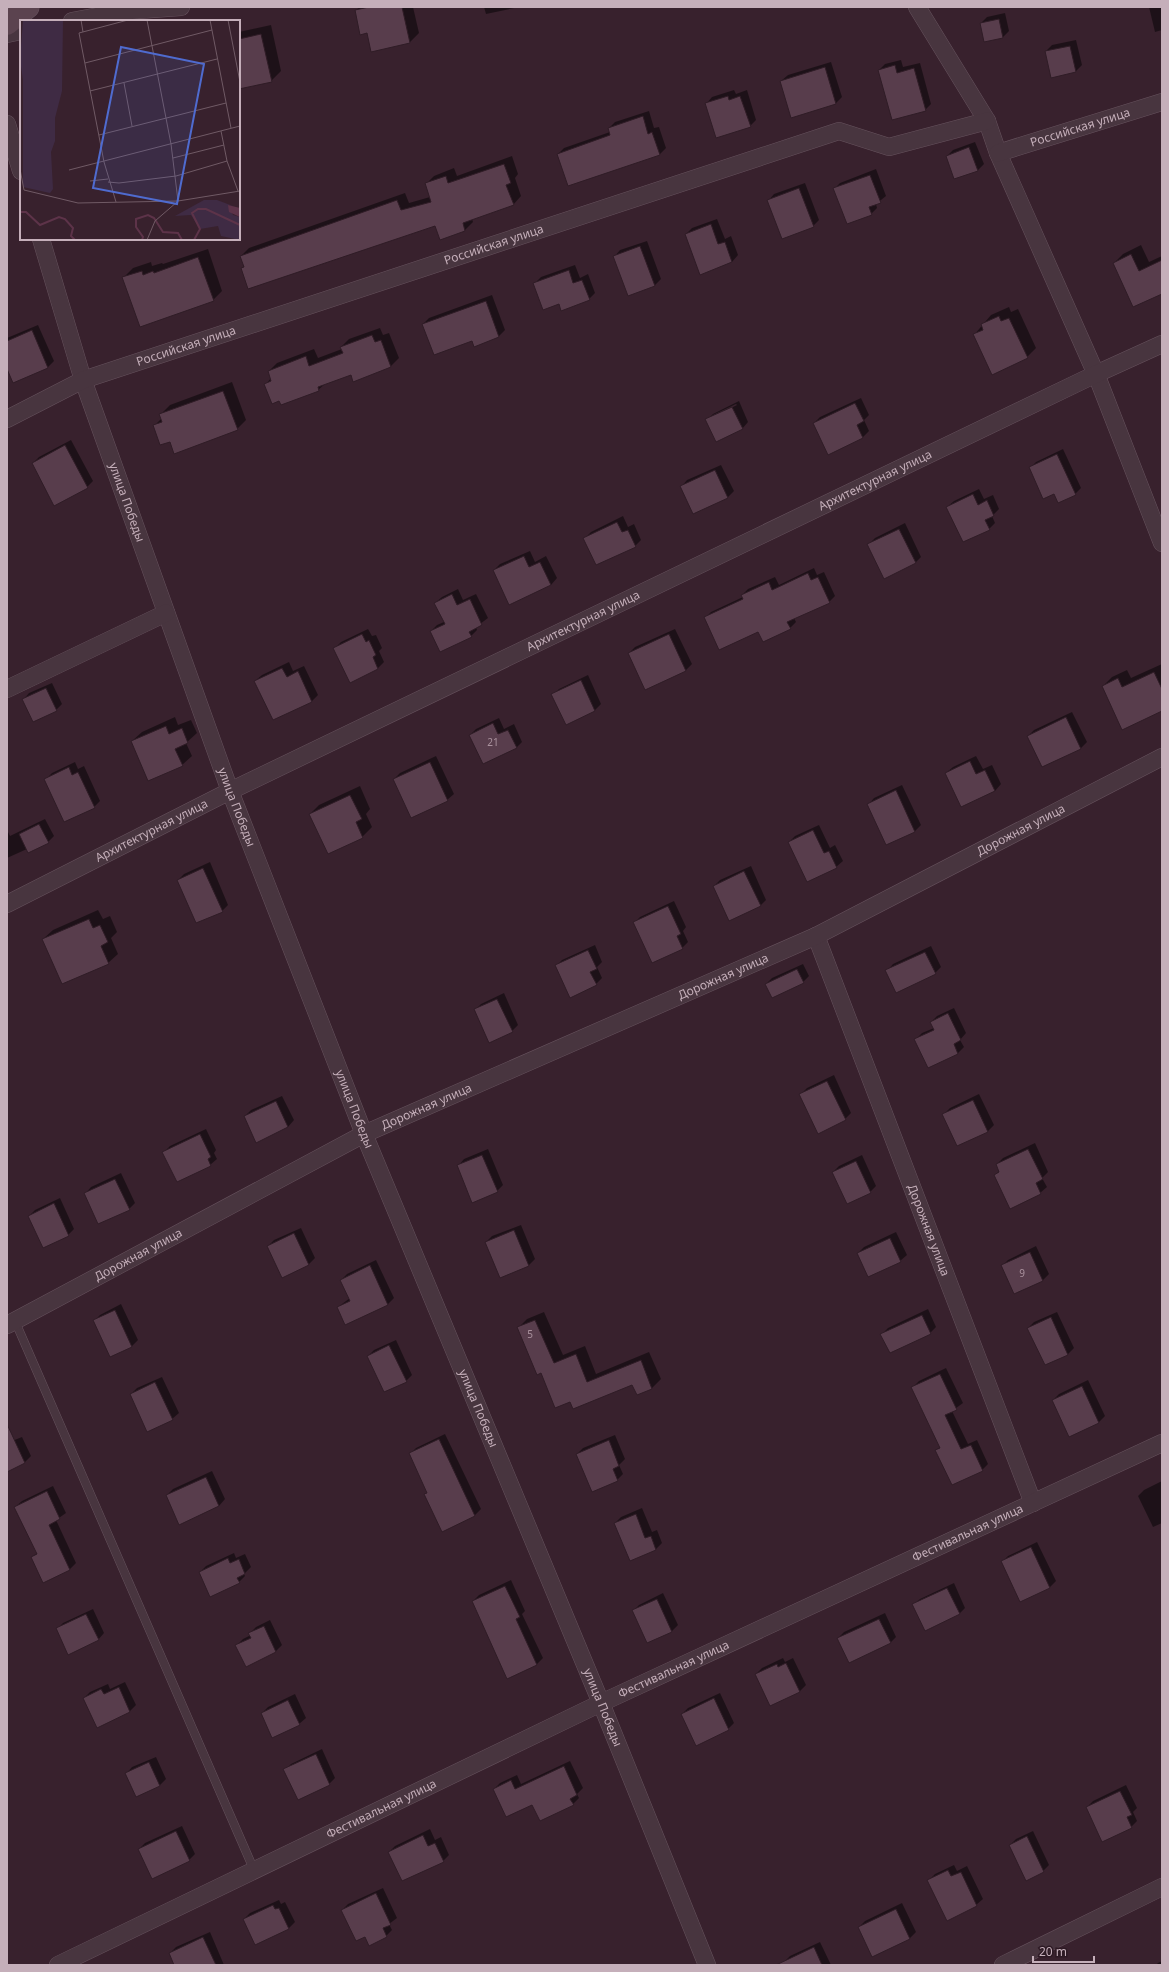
<svg xmlns="http://www.w3.org/2000/svg" width="1169" height="1972" font-family="'Noto Sans',sans-serif">
	<style>
		.shadow { fill: #0007; fill-rule: evenodd }
		.building { fill: #583d4c; stroke: #2f1c26 }
		.lines { fill: none; stroke-linecap: round; stroke-linejoin: round }
		.lane-casing { stroke: #66525d; stroke-width: 9 }
		.street-casing { stroke: #66525d; stroke-width: 18 }
		.secondary-casing { stroke: #66525d; stroke-width: 23 }
		.lane { stroke: #48353f; stroke-width: 8 }
		.street { stroke: #48353f; stroke-width: 17 }
		.secondary { stroke: #5b434f; stroke-width: 22 }
		.labels { text-anchor: middle; stroke-width: 4; stroke-linejoin: round; paint-order: stroke }
		.number-label { font-size: 10px; fill: #aa929e }
		.street-label { font-size: 12px; fill: #c5afba; stroke: #2d1a24 }
		.inset-river { fill: none; stroke: #5d3349; stroke-width: 2 }
		.inset-road { fill: none; stroke: #705a65; stroke-width: 1 }
		.view { fill: #4f6bcf; fill-opacity: 0.15; stroke: #4f6bcf; stroke-width: 2 }
		.inset-edge { fill: none; stroke: #c5afba; stroke-width: 2 }
	</style>
	<rect width="100%" height="100%" fill="#38212d"/>
	<!-- shadow -->
	<path class="shadow" d="M360,7H413L419,33L410,42L368,32L356,10Z
		M484,7H519L486,14Z
		M1149,7H1162V30L1155,32Z
		M1005,13L1009,31L1003,37L981,23L987,17Z
		M271,25L281,71L271,81L239,88V32Z
		M1076,40L1082,65L1076,71L1046,51L1052,45Z
		M901,60L903,67L920,63L931,104L925,110L879,70L885,64Z
		M831,62L842,97L836,103L781,81L788,75Z
		M734,90L736,94L747,90L756,120L750,126L706,104L712,97Z
		M649,111L654,128L659,127L666,148L660,154H558L564,148L610,132L609,128L615,122Z
		M975,142L984,164L978,170L947,156L953,150Z
		M512,156L518,174L515,178L521,196L513,205L472,219L473,222L465,230L441,239L436,224L242,268L245,265L241,256L249,248L405,193L409,203L430,197L426,184L434,176L454,168L457,176Z
		M876,169L886,196L876,204L877,208L871,214L834,189L840,183Z
		M805,183L819,220L813,226L768,201L774,194Z
		M717,219L725,239L731,236L738,255L732,262L701,273L686,234L692,228Z
		M647,241L661,279L655,285L629,295L614,257L620,250Z
		M1141,245L1149,262L1162,256V292L1114,263L1123,254Z
		M208,249L222,291L213,300L124,277L133,268L151,262L152,266L162,263L163,264Z
		M575,265L580,278L588,274L595,293L589,299L560,303L535,283L541,277Z
		M492,295L505,330L499,336L473,340L423,324L429,318Z
		M1009,307L1011,312L1018,309L1036,348L1027,357L974,335L991,315Z
		M38,325L54,361L48,367L14,382L7,366V338Z
		M380,328L383,335L389,333L399,358L391,366L351,374L325,384L318,390L280,400L266,384L271,378L269,371L277,363L314,349L318,358L342,349L341,347L349,339Z
		M232,382L246,420L237,429L170,440L154,426L162,418L160,415L170,405Z
		M861,398L869,415L864,420L869,431L863,437L828,453L814,423L820,417Z
		M739,401L748,422L742,429L707,420L713,414ZM736,404L737,405L713,417V415Z
		M71,440L93,481L87,487L33,463L39,457Z
		M1063,449L1081,488L1075,494L1054,493L1030,468L1036,462Z
		M721,465L734,491L728,497L694,513L681,487L687,480Z
		M979,489L984,499L993,495L999,509L992,516L995,523L989,529L947,507L954,501Z
		M623,516L628,527L634,524L641,540L635,546L585,538L591,532Z
		M905,523L921,557L915,563L869,544L875,538Z
		M530,551L535,562L546,556L557,578L551,585L494,570L500,564Z
		M814,568L817,575L824,572L835,596L829,602L794,618L796,622L790,628L759,630L705,618L711,612L743,597L742,595L748,589L775,577L779,585Z
		M458,589L463,600L476,594L488,618L476,627L477,630L471,636L431,631L437,625L444,622L435,603L442,597Z
		M368,629L372,636L376,635L382,648L379,651L384,662L378,668L350,681L335,648L341,642Z
		M675,629L692,664L686,670L646,689L629,653L635,647Z
		M289,662L293,671L304,666L318,695L312,701L273,719L255,681L262,675Z
		M1162,664V710L1103,686L1112,677L1127,670L1131,678Z
		M588,675L601,704L595,710L566,723L553,695L559,689Z
		M52,683L62,704L56,710L23,700L29,693Z
		M1072,712L1087,742L1081,748L1028,736L1034,730Z
		M175,717L178,725L191,720L197,733L186,743L192,756L182,765L132,741L142,732Z
		M499,718L504,729L514,724L522,742L516,748L470,735L476,729Z
		M436,756L454,794L447,800L394,779L400,773Z
		M976,756L983,769L992,765L1001,784L995,791L962,806L946,773L953,767Z
		M75,762L78,769L84,766L100,801L94,807L46,779L52,773Z
		M902,785L921,825L915,831L887,844L868,805L874,798Z
		M360,786L370,809L366,814L372,827L362,837L328,853L310,814L319,805Z
		M45,819L54,836L48,842L27,849L7,858V830L10,836Z
		M819,825L830,848L835,845L843,861L836,867L789,842L795,836Z
		M210,862L228,905L222,911L178,880L184,874Z
		M751,866L766,900L760,906L714,886L720,880Z
		M674,901L686,927L683,931L688,942L682,948L634,923L640,917Z
		M98,910L103,919L110,916L117,932L111,938L118,954L108,963L43,939L53,930Z
		M595,945L602,962L597,967L602,978L596,984L556,966L562,960Z
		M931,946L941,967L935,973L887,971L893,964Z
		M803,964L809,976L803,982L766,984L772,978Z
		M504,993L518,1025L512,1031L475,1010L481,1004Z
		M954,1008L966,1033L960,1040L964,1047L958,1053L928,1067L916,1039L922,1033L934,1028L931,1022L937,1016Z
		M834,1075L851,1113L845,1119L801,1094L807,1088Z
		M979,1094L994,1125L988,1131L958,1145L944,1114L950,1108Z
		M282,1096L294,1120L288,1127L257,1141L245,1116L251,1110Z
		M206,1129L216,1150L214,1153L217,1159L210,1165L164,1152L170,1146Z
		M1035,1143L1048,1172L1042,1178L1047,1187L1040,1193L995,1175L1000,1170L997,1164L1003,1158Z
		M488,1149L503,1185L497,1191L458,1166L464,1159Z
		M862,1155L876,1186L870,1192L833,1172L839,1166Z
		M121,1173L135,1203L129,1209L85,1194L91,1187Z
		M60,1198L74,1229L68,1235L29,1216L35,1210Z
		M521,1225L535,1259L529,1265L500,1277L486,1242L492,1236Z
		M301,1228L315,1258L309,1264L268,1246L274,1240Z
		M896,1232L907,1255L900,1261L858,1253L864,1247Z
		M1036,1246L1049,1274L1043,1280L1015,1293L1002,1266L1008,1260Z
		M376,1260L394,1298L388,1304L346,1324L338,1307L350,1298L341,1280L347,1274Z
		M121,1304L138,1340L132,1346L110,1356L94,1321L100,1315Z
		M928,1309L936,1327L930,1333L882,1334L888,1328Z
		M544,1312L563,1355L585,1346L596,1374L649,1352L661,1379L652,1388L637,1394L633,1384L570,1401L518,1328L527,1319Z
		M1057,1312L1074,1348L1068,1354L1045,1364L1028,1328L1034,1322Z
		M396,1340L412,1375L406,1381L368,1356L374,1350Z
		M946,1368L963,1403L952,1411L968,1444L977,1440L988,1464L982,1470L936,1450L940,1447L913,1387L919,1381Z
		M162,1377L179,1413L172,1419L131,1394L137,1388Z
		M1088,1380L1105,1416L1099,1422L1070,1436L1053,1400L1059,1394Z
		M445,1434L481,1509L475,1515L428,1492L410,1454L416,1448Z
		M615,1435L625,1459L619,1465L623,1474L617,1480L577,1454L583,1448Z
		M22,1437L31,1456L25,1462L7,1471V1443Z
		M212,1471L225,1499L219,1506L180,1524L167,1495L173,1489Z
		M1162,1481V1523L1153,1527L1138,1496L1144,1490Z
		M53,1486L66,1513L56,1520L76,1563L70,1569L44,1581L32,1557L37,1553L15,1507L22,1501Z
		M642,1508L652,1532L657,1530L662,1543L656,1549L630,1560L615,1523L621,1517Z
		M1037,1542L1056,1581L1050,1587L1020,1601L1002,1562L1008,1556Z
		M234,1553L236,1558L245,1554L251,1567L244,1574L245,1576L239,1582L200,1572L206,1566Z
		M511,1580L525,1611L522,1614L543,1658L537,1664L507,1678L473,1601L479,1595Z
		M954,1583L965,1608L959,1614L913,1605L920,1599Z
		M663,1593L678,1625L672,1631L648,1642L633,1611L639,1605Z
		M93,1609L104,1633L98,1640L57,1629L63,1623Z
		M885,1613L896,1637L890,1643L838,1638L844,1632Z
		M270,1620L282,1645L275,1652L237,1645L243,1639L251,1635L250,1633L256,1627Z
		M783,1658L785,1662L793,1658L806,1685L799,1692L756,1674L762,1668Z
		M125,1682L136,1705L130,1711L97,1726L84,1698L90,1692L108,1684L110,1689Z
		M720,1693L734,1723L728,1729L682,1714L688,1708Z
		M295,1694L306,1718L299,1724L273,1736L262,1713L268,1707Z
		M322,1749L335,1778L329,1784L285,1770L291,1764Z
		M156,1757L166,1779L160,1785L136,1796L126,1774L132,1767Z
		M570,1761L583,1788L577,1794L579,1798L573,1804H533L494,1789L500,1783L517,1775L521,1784Z
		M1126,1785L1137,1808L1133,1812L1137,1821L1131,1827L1087,1807L1093,1801Z
		M182,1826L195,1854L189,1860L139,1849L145,1843Z
		M430,1829L435,1840L441,1837L449,1855L443,1861L389,1852L395,1846Z
		M1033,1831L1049,1865L1043,1871L1010,1845L1016,1839Z
		M954,1865L957,1871L967,1866L983,1899L976,1905L929,1880L935,1874Z
		M383,1888L397,1918L389,1924L392,1930L386,1936L365,1935L342,1910L348,1904Z
		M279,1900L281,1904L285,1902L295,1922L289,1928L256,1944L244,1919L250,1913Z
		M902,1903L916,1932L910,1938L859,1927L865,1921Z
		M210,1932L224,1965H175L170,1953L176,1947Z
		M820,1942L831,1965H785L784,1962L790,1956Z
		M1162,1961V1965H1156L1158,1963Z"/>
	<!-- building -->
	<path class="building" d="M369,7H402L410,43L371,52L367,33L360,35L355,10Z
		M999,19L1003,38L984,42L980,23Z
		M261,34L272,82L239,89V39Z
		M1070,46L1076,72L1051,78L1045,51Z
		M895,65L897,73L914,68L926,111L892,120L878,70Z
		M825,67L836,104L791,118L780,81Z
		M728,96L729,100L740,96L751,127L716,138L705,103Z
		M643,116L648,134L652,132L660,155L568,186L557,154L610,135L608,128Z
		M969,147L978,171L954,179L946,156Z
		M504,164L511,183L506,185L514,205L463,223L465,231L440,240L435,226L248,289L241,268L244,267L240,256L397,200L401,210L431,202L425,183L446,176L448,183Z
		M870,175L881,203L869,207L872,215L847,224L833,188Z
		M799,188L814,227L782,239L767,200Z
		M711,224L718,244L725,242L732,262L700,275L685,234Z
		M640,246L655,286L628,296L613,256Z
		M1131,254L1139,271L1162,260V294L1133,307L1113,263Z
		M198,257L214,301L140,327L122,277L142,271L143,275L153,271L154,273Z
		M569,270L573,283L582,280L590,300L561,311L559,304L543,310L533,283Z
		M486,301L499,337L474,347L472,341L434,355L422,324Z
		M999,316L1001,321L1009,318L1028,358L992,375L973,334L983,330L981,324Z
		M32,330L48,368L13,383L7,369V341Z
		M372,335L375,342L381,340L391,367L353,382L351,375L318,387L319,391L281,405L279,401L272,404L264,384L271,381L268,371L306,356L309,366L343,353L340,347Z
		M223,391L238,430L174,454L170,442L160,445L153,425L162,422L159,414Z
		M855,403L864,421L857,425L863,438L828,455L813,423Z
		M732,407L743,429L716,442L705,419Z
		M65,445L88,488L54,506L32,463Z
		M1057,454L1076,495L1058,503L1054,494L1043,499L1029,467Z
		M715,470L728,498L693,514L680,486Z
		M973,494L978,505L987,500L994,516L985,520L990,530L963,542L946,507Z
		M617,522L622,532L628,530L636,547L596,565L583,538Z
		M899,529L916,563L884,579L867,544Z
		M524,556L529,567L540,562L551,585L509,605L493,570Z
		M808,573L811,580L818,577L830,603L787,622L791,629L763,642L758,632L719,650L704,617L743,599L741,595L769,582L772,590Z
		M452,594L457,605L470,599L482,625L469,632L472,637L440,652L430,631L445,624L434,603Z
		M362,634L366,642L369,640L376,655L373,657L378,669L350,683L333,648Z
		M669,634L686,671L645,690L628,653Z
		M282,668L287,677L298,671L312,702L273,720L254,681Z
		M1154,672L1162,689V711L1122,730L1102,686L1118,678L1122,687Z
		M581,680L595,711L566,725L551,694Z
		M46,688L57,711L33,722L22,699Z
		M1066,717L1081,749L1042,767L1027,736Z
		M493,723L498,734L508,730L517,748L483,764L469,735Z
		M166,726L169,734L182,728L188,743L175,749L183,766L148,781L131,741Z
		M970,761L976,774L985,770L995,791L961,807L945,773Z
		M430,762L448,801L411,818L393,779Z
		M69,767L72,775L78,772L95,808L64,822L44,779Z
		M896,790L915,832L886,845L867,804Z
		M350,795L362,819L356,822L363,838L328,854L309,814Z
		M39,824L49,843L28,853L19,834Z
		M813,830L824,853L829,851L837,868L807,882L788,842Z
		M203,868L223,912L196,923L177,880Z
		M744,871L761,906L729,921L713,886Z
		M668,906L681,934L677,936L683,949L652,963L633,922Z
		M89,919L93,928L100,925L108,942L101,946L109,964L62,984L42,939Z
		M588,950L597,969L590,972L597,985L570,998L555,965Z
		M925,952L936,974L896,993L885,970Z
		M797,969L804,983L772,998L765,984Z
		M497,999L513,1032L489,1043L474,1009Z
		M948,1013L961,1040L954,1044L958,1054L928,1068L914,1039L934,1030L930,1022Z
		M827,1081L846,1120L818,1134L799,1094Z
		M973,1100L988,1132L957,1146L942,1114Z
		M276,1101L288,1127L256,1143L244,1116Z
		M200,1134L211,1157L208,1159L211,1166L177,1182L162,1152Z
		M1028,1149L1043,1179L1036,1183L1041,1194L1010,1209L994,1175L999,1172L996,1164Z
		M482,1155L498,1192L472,1203L457,1165Z
		M856,1161L871,1193L847,1204L832,1172Z
		M115,1179L130,1210L98,1224L84,1193Z
		M54,1203L69,1236L43,1248L28,1216Z
		M514,1230L529,1266L500,1278L485,1242Z
		M294,1233L309,1265L282,1278L267,1246Z
		M890,1238L901,1262L868,1277L857,1253Z
		M1030,1252L1043,1281L1014,1294L1001,1265Z
		M370,1265L388,1305L345,1325L337,1307L350,1301L340,1280Z
		M115,1310L132,1347L110,1357L93,1320Z
		M922,1315L931,1334L890,1353L880,1334Z
		M1051,1317L1068,1355L1045,1365L1027,1328Z
		M535,1320L554,1363L576,1354L587,1382L641,1360L652,1389L637,1395L632,1385L573,1409L570,1402L555,1408L541,1373L537,1375L517,1327Z
		M389,1345L407,1382L384,1392L367,1356Z
		M940,1374L957,1410L945,1415L961,1449L971,1445L983,1471L952,1485L935,1450L940,1448L911,1387Z
		M155,1382L173,1420L147,1432L130,1394Z
		M1082,1386L1099,1423L1069,1437L1052,1400Z
		M7,1424L25,1463L7,1472Z
		M439,1439L475,1516L442,1532L424,1494L427,1493L409,1453Z
		M609,1440L619,1466L613,1469L618,1481L592,1492L576,1454Z
		M206,1477L219,1506L179,1525L166,1495Z
		M47,1491L60,1519L49,1525L70,1570L43,1583L31,1557L37,1554L14,1507Z
		M636,1514L645,1538L651,1536L656,1550L630,1561L614,1523Z
		M1031,1547L1050,1588L1020,1602L1001,1561Z
		M228,1558L230,1563L239,1559L245,1574L237,1578L240,1583L210,1597L199,1572Z
		M505,1586L520,1617L516,1619L537,1665L507,1679L472,1601Z
		M947,1588L960,1614L925,1631L912,1604Z
		M657,1599L672,1632L647,1643L632,1610Z
		M86,1614L99,1640L68,1655L56,1628Z
		M879,1619L891,1643L849,1663L837,1638Z
		M264,1626L276,1652L246,1667L235,1645L251,1638L248,1633Z
		M786,1663L800,1692L770,1706L755,1674L777,1664L778,1667Z
		M119,1687L130,1712L97,1728L83,1698L101,1689L104,1694Z
		M714,1698L729,1730L696,1746L681,1714Z
		M288,1700L300,1725L272,1738L261,1713Z
		M316,1754L330,1785L298,1800L283,1769Z
		M149,1762L160,1786L136,1797L125,1773Z
		M564,1766L577,1795L570,1799L574,1805L540,1821L532,1805L506,1817L493,1789L511,1780L515,1789Z
		M1120,1791L1132,1815L1127,1817L1132,1828L1102,1842L1086,1807Z
		M176,1831L190,1861L152,1879L138,1849Z
		M423,1835L428,1846L435,1843L444,1862L402,1881L388,1852Z
		M1027,1836L1044,1872L1026,1881L1009,1845Z
		M948,1870L951,1876L961,1872L977,1906L947,1921L927,1880Z
		M376,1893L391,1925L383,1928L387,1937L369,1946L365,1937L356,1941L341,1910Z
		M273,1905L275,1909L279,1908L289,1929L255,1945L243,1919Z
		M896,1909L910,1939L872,1957L858,1927Z
		M203,1937L216,1965H174L169,1953Z
		M814,1947L822,1965H776Z"/>
	<g class="lines">
		<defs>
			<path id="lane" d="M15,1321L254,1870"/>
			<g id="street">
				<path d="M917,7L987,121L998,153L1096,374L1162,543"/>
				<path d="M72,21L125,11L181,7"/>
				<path d="M7,34L21,31"/>
				<path d="M7,124L21,171"/>
				<path id="s1" d="M998,153L1162,102"/>
				<path id="s2" d="M41,239L83,380L230,791L364,1134L601,1703L707,1965"/>
				<path id="s3" d="M7,419L83,380L839,131L889,147L987,121"/>
				<path d="M7,689L166,613"/>
				<path id="s4" d="M7,904L230,791L1096,374L1162,344"/>
				<path id="s5" d="M816,936L1033,1503"/>
				<path id="s6" d="M7,1325L364,1134L816,936L1162,757"/>
				<path id="s7" d="M58,1965L601,1703L1162,1443"/>
				<path d="M1003,1965L1162,1887"/>
			</g>
			<path id="secondary" d="M7,24L28,7"/>
		</defs>
		<!-- lane casing -->
		<use href="#lane" class="lane-casing"/>
		<!-- street casing -->
		<use href="#street" class="street-casing"/>
		<!-- secondary casing -->
		<use href="#secondary" class="secondary-casing"/>
		<!-- lane -->
		<use href="#lane" class="lane"/>
		<!-- street -->
		<use href="#street" class="street"/>
		<!-- secondary -->
		<use href="#secondary" class="secondary"/>
	</g>
	<g class="labels">
		<!-- number labels -->
		<g class="number-label">
			<text x="493" y="746">21</text>
			<text x="1022" y="1277">9</text>
			<text x="530" y="1338">5</text>
		</g>
		<!-- street labels -->
		<g class="street-label">
			<text dy="4" stroke="none"><textPath href="#s1" startOffset="86">Российская улица</textPath></text>
			<text dy="4" stroke="none"><textPath href="#s3" startOffset="518">Российская улица</textPath></text>
			<text dy="4" stroke="none"><textPath href="#s3" startOffset="194">Российская улица</textPath></text>
			<text dy="4" stroke="none"><textPath href="#s4" startOffset="966">Архитектурная улица</textPath></text>
			<text dy="4" stroke="none"><textPath href="#s2" startOffset="277">улица Победы</textPath></text>
			<text dy="4" stroke="none"><textPath href="#s4" startOffset="642">Архитектурная улица</textPath></text>
			<text dy="4" stroke="none"><textPath href="#s2" startOffset="601">улица Победы</textPath></text>
			<text dy="4" stroke="none"><textPath href="#s6" startOffset="1129">Дорожная улица</textPath></text>
			<text dy="4" stroke="none"><textPath href="#s4" startOffset="162">Архитектурная улица</textPath></text>
			<text dy="4" stroke="none"><textPath href="#s6" startOffset="797">Дорожная улица</textPath></text>
			<text dy="4" stroke="none"><textPath href="#s6" startOffset="473">Дорожная улица</textPath></text>
			<text dy="4" stroke="none"><textPath href="#s2" startOffset="925">улица Победы</textPath></text>
			<text dy="4" stroke="none"><textPath href="#s5" startOffset="315">Дорожная улица</textPath></text>
			<text dy="4" stroke="none"><textPath href="#s6" startOffset="149">Дорожная улица</textPath></text>
			<text dy="4" stroke="none"><textPath href="#s2" startOffset="1249">улица Победы</textPath></text>
			<text dy="4" stroke="none"><textPath href="#s7" startOffset="1007">Фестивальная улица</textPath></text>
			<text dy="4" stroke="none"><textPath href="#s7" startOffset="683">Фестивальная улица</textPath></text>
			<text dy="4" stroke="none"><textPath href="#s2" startOffset="1573">улица Победы</textPath></text>
			<text dy="4" stroke="none"><textPath href="#s7" startOffset="359">Фестивальная улица</textPath></text>
		</g>
	</g>
	<!-- overview -->
	<g transform="translate(20 20)">
		<rect width="220" height="220" fill="#38212d"/>
		<path d="M3,0H43L42,71L35,98V121L31,132L33,169L30,173L3,167V60L0,40ZM184,180H197L213,186L208,185L213,195L220,197V220L201,216L198,206L180,209L171,195L155,196Z" fill="#3f2b44"/>
		<path d="M208,185L220,188V197L209,192Z" fill="#5d3349"/>
		<path class="inset-river" d="M0,192H6L20,205L39,197L45,199L53,208L51,216L55,220M122,220L123,217L116,207V199L128,195L134,198L143,212L158,213L162,220M174,220L180,209L172,193L178,189H186L220,205"/>
		<path class="inset-road" d="M61,0L63,12M127,0L151,124L158,181M190,0L211,108M208,0L220,62M65,43L192,10M104,63L112,106M70,71L197,39M201,111L207,141L218,171M79,115L206,83M153,138L204,125M0,149L4,170L58,183L158,181L220,171M49,150L220,106M70,161L88,159M88,162L99,163L156,156L207,141M96,182L84,142L59,13L108,0M127,220L135,201L157,182"/>
		<path class="view" d="M101,27L184,44L157,184L73,168Z"/>
		<rect width="220" height="220" class="inset-edge"/>
	</g>
	<!-- border -->
	<rect width="1169" height="1972" fill="none" stroke="#c5afba" stroke-width="16"/>
	<!-- scale -->
	<path d="M1033 1956v6h61v-6" fill="none" stroke="#c5afba" stroke-width="2"/>
	<text x="1039" y="1956" font-size="12" fill="#c5afba" stroke="#2d1a24" stroke-width="3" paint-order="stroke">20 m</text>
</svg>
